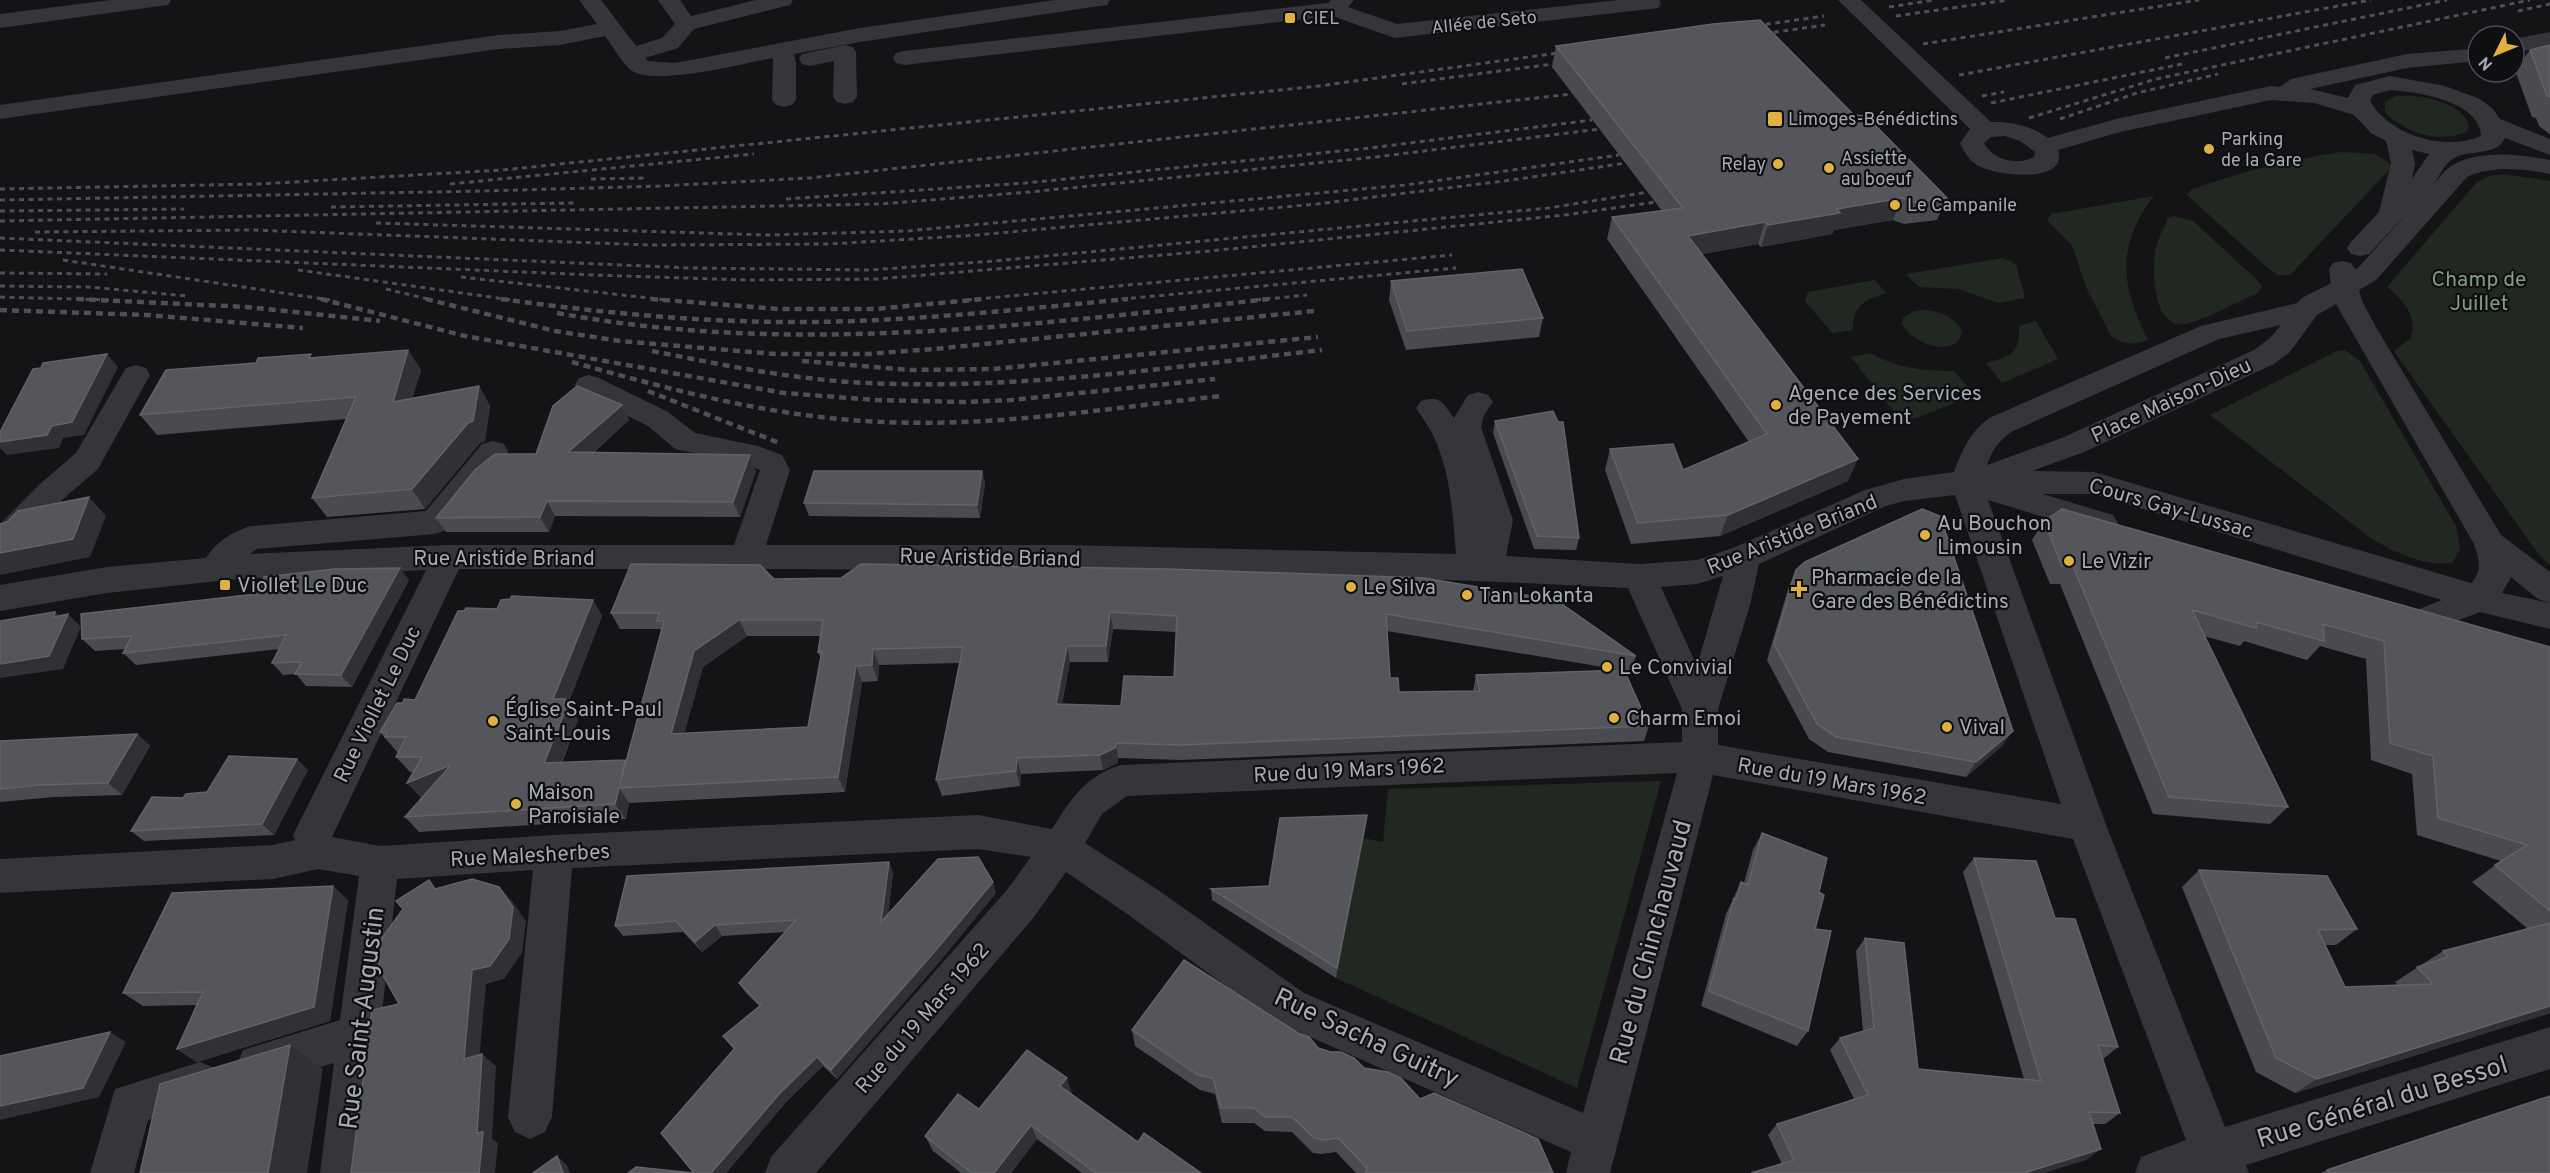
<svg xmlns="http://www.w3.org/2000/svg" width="2550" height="1173" font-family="Overpass,sans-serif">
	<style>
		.green { fill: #212822 }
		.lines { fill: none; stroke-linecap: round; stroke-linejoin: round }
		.minor { fill: #36363a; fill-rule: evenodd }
		.rail-far1 { stroke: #4f5055; stroke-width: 3; stroke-dasharray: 5 4.5; stroke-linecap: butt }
		.rail { stroke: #4f5055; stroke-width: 4.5; stroke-dasharray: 7 5; stroke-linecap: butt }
		.wall { fill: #4a4b51; fill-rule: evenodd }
		.shaded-wall { fill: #303135 }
		.building { fill: #54565b; stroke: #616369; stroke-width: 1.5; fill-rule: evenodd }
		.poi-dot { fill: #e0b042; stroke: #0f0f11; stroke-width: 2 }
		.labels { text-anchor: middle; stroke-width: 4.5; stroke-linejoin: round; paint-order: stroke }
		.far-poi-label { font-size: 18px; fill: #a7abb5; stroke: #0f0f11; text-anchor: start }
		.far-street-label { font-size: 18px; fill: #a7abb5; stroke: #0f0f11 }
		.park-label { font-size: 21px; fill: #809e83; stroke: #0f0f11 }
		.poi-label { font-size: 21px; fill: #a7abb5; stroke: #0f0f11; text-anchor: start }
		.street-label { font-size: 21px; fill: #a7abb5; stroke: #0f0f11 }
		.near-street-label { font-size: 26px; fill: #a7abb5; stroke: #0f0f11 }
	</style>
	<rect width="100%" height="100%" fill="#141416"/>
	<!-- green -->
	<path class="green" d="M2396,96C2417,94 2465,101 2469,127L2467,131C2442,145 2403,132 2385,112V102Z
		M2341,152L2375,154L2389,163L2391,168L2290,275H2279L2271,271L2187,195L2191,190C2241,171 2289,160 2341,152Z
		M2503,174L2550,181V565L2539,555L2394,351L2410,339C2419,317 2403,300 2387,287L2477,182L2490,176Z
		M2154,196C2115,246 2121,286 2148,340C2134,345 2123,345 2111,336L2086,287L2072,245L2047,220L2051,214Z
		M2174,216L2193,221L2255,278L2262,286L2258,293C2240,301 2202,321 2185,324C2151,329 2151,264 2157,243C2160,235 2165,226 2168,218Z
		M2003,258L2016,264L2025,298L1998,303L1959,289L1919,287L1906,274Z
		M1875,280L1886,293C1864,301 1853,304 1853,330L1832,333L1805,301L1808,292Z
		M1923,310C1940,311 1954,316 1962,331C1959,360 1911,344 1902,324L1903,318L1914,311Z
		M2036,321L2058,359L2002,383L1986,363C2009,357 2021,353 2019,326Z
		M2345,350L2360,361L2456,526L2460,549L2453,562C2426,568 2395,552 2372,539L2210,415L2337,351Z
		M1870,353C1897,368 1923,371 1954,371L1975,395L1913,419L1897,416L1851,357Z
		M1661,781L1577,1088L1336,978L1363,838L1383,842L1388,789Z"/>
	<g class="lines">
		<!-- minor -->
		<path class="minor" d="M111,0H171L168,5L160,6L0,28V14Z
			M579,0H601L636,46L662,38L675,24L658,0H680L691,16L756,0H793L790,5L694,29L678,48L645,58L648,61L675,63L860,28L1055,0H1110L1107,5L1099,6L860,42L794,54L796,63V100L792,105L784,107L776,105L772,100L773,58C742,64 660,85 634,72C623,66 613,46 605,36L560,45L499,49L0,119V105L499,35L560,31L597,24Z
			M1331,0H1354L1348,7L1397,24L1619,0H1659L1661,3L1658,8L1650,9L1395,38L1332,16L904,65L896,63L893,58L896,53L904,51L1328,3Z
			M1838,0H1861L1991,122C2010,121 2032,126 2048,138L2116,119L2271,86L2280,87L2291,79L2407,54L2470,49L2478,51V61L2407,68L2310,89L2348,98L2355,85L2390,76L2445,86L2480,99L2493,109L2500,119L2550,139V155L2505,138C2496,157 2470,149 2454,158C2444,164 2440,175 2434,184C2439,178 2444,171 2450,167C2475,149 2521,154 2550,160V174C2522,169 2494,165 2467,177L2376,280L2359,290L2362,301L2377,329L2501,535L2550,572V603L2538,599L2511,577L2502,593L2550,603V629L2480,612L2431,631L2419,627L2414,618L2419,609L2442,600L2094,494H2043L2113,515L2118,523L2113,531L2102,535L1988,500L2106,825L2225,1127L2550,1027V1069L2246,1165L2249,1173H2135L2141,1157L2186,1140L2073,839L1713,775L1610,1173H1566L1571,1152L1274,1021L1130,916L1066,872L1034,917L816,1173H765L771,1157L1006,891L1031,857L978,849L572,868L552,1117L545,1132L530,1139L515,1132L508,1117L533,870L397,879L364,1173H320L334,1063L258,1086L243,1080L237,1065L243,1050L340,1020L359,876L318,869L273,879L0,893V859L273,845L295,840L293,835L299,823L426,570L237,579L107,593L0,611V585L107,567L206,558C216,542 232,532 250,526L426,511L482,444L493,441L504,444L508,452L446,530L435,534L257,549L250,554L449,545H734L760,470L751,466L675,449L648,426L579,392L575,385L579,378L589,375L599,378L668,412L695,433L758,446L782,455L790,470L766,545H1064L1456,554C1453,517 1451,479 1437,444C1432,431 1424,420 1416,408L1421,401C1441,395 1443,403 1454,418L1468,395L1478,392L1488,395L1493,402L1484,415L1481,427L1513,520L1506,556L1640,564L1697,560L1733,548L1865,490L1904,479L1954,472C1962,450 1970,432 1989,418L2201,326L2297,303C2305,294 2320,290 2331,283L2329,269L2333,263L2342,261L2351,263L2355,269L2358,268L2411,209L2369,254L2360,256L2351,254L2347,248L2351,242L2379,212L2391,163L2386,141L2371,133L2354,115L2314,103L2271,100L2120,132L2058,150C2069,185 1994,176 1977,165C1969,160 1964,152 1960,143L1970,129ZM2390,90C2418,92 2480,101 2481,136C2445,152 2389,135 2370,101L2373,95ZM2005,136L2020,141L2035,152L2034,157C2017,166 1993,160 1984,143L1991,137ZM2412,150L2429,154L2412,179L2415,163ZM2336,304L2474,544C2479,559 2483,571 2471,583L2094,472L2032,471L2084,452L2274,364L2290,352L2317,315ZM2281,325L2270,338L2254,350L2062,438L1987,465C1992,450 1998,442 2011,432L2219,339ZM1955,495L2061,804L1718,745V709L1750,605L1759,564L1886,506L1904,501ZM459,569C849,569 1239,567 1628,588L1682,709V742L1120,765C1083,778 1072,798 1052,829L978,815L554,835L380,846L332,837ZM1723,576L1697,666L1661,587L1697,584ZM1677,773L1583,1113L1304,993L1158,890L1085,843L1102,814L1127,796Z
			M2550,32V46L2514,53V39Z
			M845,45L853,47L856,52L857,97L853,102L845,104L837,102L833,97L834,61L810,66L802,64L799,59L802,54Z
			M136,365L146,368L150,375L98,469L63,499L24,538L13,542L2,538V522L41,483L76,453L126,368Z
			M200,1062L215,1068L221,1083L215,1098L148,1120L134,1173H90L115,1089Z"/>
		<!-- rail-far1 -->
		<path class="rail-far1" d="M1889,7L1934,0
			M2518,11L2550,4
			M1896,16L2008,0
			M1747,27L1824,16
			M1755,35L1825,25
			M1923,44L2199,0
			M2165,58L2447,0
			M1959,75L2371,0
			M1402,84L1568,62
			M1982,96L2004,92
			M1991,103L2182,64
			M2029,118L2156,79L2530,0
			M2060,119L2137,93L2218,74
			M591,179L648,178
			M450,184L754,154
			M0,189L259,184L502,170L1319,86L1572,51
			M786,199L1026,183L1370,148L1592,120
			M0,200L484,191L660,186L809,178L1572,94
			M331,207L574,203
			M0,211L184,209
			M0,221L879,204L1030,192L1376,157L1600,129
			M376,223L767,235L907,231L1406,185L1619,155
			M35,232L252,230L649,245L830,244L977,235L1317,204L1512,180L1626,163
			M0,238L691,268L870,270L994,261L1549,208L1649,192
			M0,250L594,275L746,280L877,279L1210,251L1565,215L1656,202
			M63,260L330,300
			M298,270L512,300
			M0,273L107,274
			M461,277L667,300
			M0,286L89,287L187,296
			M386,289L432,300
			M0,297L109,300
			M967,300L1452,255
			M1112,300L1456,268
			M1256,300L1307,295"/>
		<!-- rail -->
		<path class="rail" d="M77,299L247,307L380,321
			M321,299L465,336L784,393L876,400L963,402L1012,400L1215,379
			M426,299L555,331L620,341L775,354H867L934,349L1314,311
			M501,299C603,313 706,323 810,322C916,321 1022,309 1128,299
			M651,299L779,309H875L983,299
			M0,310L147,315L303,328
			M557,313C793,357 1034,324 1270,299
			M652,351C723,365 795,380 868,383C1020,390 1172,367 1322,350
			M802,361L910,370L994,369L1318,337
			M572,362C675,391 777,418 885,422C997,427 1110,408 1221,396
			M648,391L782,444"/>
	</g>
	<!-- wall -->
	<path class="wall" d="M2550,45V134L2539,126L2536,118L2532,117L2515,70L2530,50Z
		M1556,46L1854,115L1947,198L1937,220L1904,224L1893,220L1834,230L1832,234L1761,247L1758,244L1702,254L1848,481L1720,536L1631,544L1605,470L1610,449L1683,470L1749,442L1607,239L1612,217L1662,211L1552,67Z
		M1391,281L1543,318L1539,337L1406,350L1389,300Z
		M408,350L421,370L412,399L479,386L490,406L485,441L480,443L425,509L327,517L312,498L346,419L157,435L140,415L313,358Z
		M622,405L629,420L593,453L756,471L740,517L555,516L549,532H446L436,518L536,454Z
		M1495,421L1558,422L1579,538L1576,550L1534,549L1493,433Z
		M982,471L985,484L980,518L809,516L804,503Z
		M2044,521L2550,647V1013L2295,1093L2256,1072L2182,887L2199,870L2357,929L2336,945H2325L2345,987L2398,985L2395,982L2443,951L2528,929L2472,882L2501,861L2417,835L2412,774L2371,760L2366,659L2320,646L2307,660L2244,641L2240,646L2204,636L2288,807L2270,824L2153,814L2060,584H2050L2032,540Z
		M1169,569L1636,656L1630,672L1625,671L1649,726L1644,741L1181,760L1118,758V763L1103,770L1021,774L1020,786L942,796L936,780L959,663L879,665L878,681L862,682L845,792L629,803L626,819L419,832L405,817L423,797L421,798L413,772H410L396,757L398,753L380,732L403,703L415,700L464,611L593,600L602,616L568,704L578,720L562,763L626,761L662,629H620L611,613L774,579L841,578ZM1113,629L1176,632L1174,677L1121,706L1062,704L1070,662H1108ZM1387,631L1621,670L1476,675L1473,691L1399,692L1390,678ZM747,636H821L818,652L821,658L808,727L684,733L703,667Z
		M1796,570L2002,746L1966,777L1828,752L1809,739L1767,660L1789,586Z
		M409,580L352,687L306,686L296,674L283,675L272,663L279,649L136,665L123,653L125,649L95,651L82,639Z
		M137,734L150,746L122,795L54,797L0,802V741Z
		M308,770L274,835L144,841L131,831L183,798Z
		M1367,815L1366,826L1336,978L1212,900L1211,889L1269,886Z
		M1762,833L1819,892L1808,1031L1797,1046L1701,1006L1726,914L1741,882L1744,883L1753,850Z
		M1974,858L2055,918L2118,1047L2103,1059L2120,1113L2105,1124H2093L2086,1160L1782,1164L1768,1135L1777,1124L1854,1099L1830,1050L1840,1038L1863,1031L1856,951L1865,938L1918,1069L2024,1079L1963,872Z
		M889,862L893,873L888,914L996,893L940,961L837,1079L823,1066L786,1102L726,1173H694L734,1050L723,1036L760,1007L746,993L739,983L785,932L722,936L702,952L683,932L623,936L615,926Z
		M348,900L330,1021L197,1062L177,1049L196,1005L143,1006L123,993Z
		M1132,1030L1318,1048L1364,1068L1553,1173H1356L1336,1152L1321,1154L1313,1153L1292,1132L1265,1131L1254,1123H1222L1215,1094L1200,1090L1135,1046Z
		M1072,1093L1071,1094L1138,1142L1201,1173H1082L1037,1139L1011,1173H961L933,1151L925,1136L979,1109Z
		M2327,1170L2550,1173H2321Z"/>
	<!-- shaded-wall -->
	<path class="shaded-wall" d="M1902,198L1893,220L1834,230L1832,234L1761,247L1768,225L1837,209Z
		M1765,222L1758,244L1682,257L1688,236Z
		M408,350L421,370L405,422L393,402Z
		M107,354L118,367L84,435L63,438L59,448L7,455L0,448V442L52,426Z
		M479,386L490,406L485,441L480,443L425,509L412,489L468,423Z
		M622,405L629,420L576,467L568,452Z
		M750,455L756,471L740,517L733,502Z
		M1858,459L1848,481L1720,536L1728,515Z
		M982,471L985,484L980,518L977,505Z
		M89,497L106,516L90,557L0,575V553Z
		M547,501L555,516L549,532L540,517Z
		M400,568L409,580L352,687L341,675Z
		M593,600L602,616L568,704L578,720L555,779L544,763L553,699Z
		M55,612L65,621L68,614L81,627L63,669L0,678V664L54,617Z
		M1110,612L1113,629L1108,662L1106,646Z
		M739,620L747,636L703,667L680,749L671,734L694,651Z
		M1067,646L1070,662L1059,719L1056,704Z
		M873,649L879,665L878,681L872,665Z
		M856,666L862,682L845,792L838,777Z
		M2013,731L2002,746L1966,777L1976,762Z
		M137,734L150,746L122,795L108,783Z
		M1116,743L1118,758V763L1103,770L1100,755Z
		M1017,758L1021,774L1020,786L1016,771Z
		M297,759L308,770L274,835L262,824Z
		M451,765L464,781L421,798L407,783Z
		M619,788L629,803L626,819L615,804Z
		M1367,815L1366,826L1336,978L1337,968Z
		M889,862L893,873L886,932L881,922Z
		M993,882L996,893L940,961L837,1079L831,1070Z
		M333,886L348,900L330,1021L197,1062L177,1049Z
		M499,887L512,901L526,921L522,953L504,979L486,984L478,1072L464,1059L472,970Z
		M715,925L722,936L702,952L695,942Z
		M2550,1006V1013L2295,1093L2317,1079Z
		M110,1032L126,1042L99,1097L0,1120V1106Z
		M290,1045L323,1069L307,1173H268Z
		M482,1054L496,1066L492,1139L498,1143L495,1173H479L477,1133Z
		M817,1057L823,1066L786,1102L726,1173H711L780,1093Z
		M1067,1078L1072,1093L1065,1102L1060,1086Z
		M1031,1125L1037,1139L1011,1173H994Z
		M2101,1149L2086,1160L2044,1173H2024Z
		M557,1156L567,1165L570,1173H563Z"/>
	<!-- building -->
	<path class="building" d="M1760,20L1854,115L1866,116L1947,198L1913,202L1902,198L1837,209L1840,213L1768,225L1765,222L1688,236L1858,459L1728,515L1638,523L1610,449L1673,444L1683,470L1767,434L1612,217L1683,208L1556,46L1713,24Z
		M2550,45V97L2547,96L2530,50Z
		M1522,269L1543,318L1407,331L1391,281Z
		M408,350L393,402L479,386L473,421L468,423L412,489L312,498L356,397L140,415L166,370L256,363L258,358L311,354L309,358Z
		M107,354L72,422L52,426L47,435L0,442V432L33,369L41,368L43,363Z
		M577,386L622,405L568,452L750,455L733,502L547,501L540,517L436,518L475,470L495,454H536L553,406Z
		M1553,411L1558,422H1563L1579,538L1537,536L1495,421Z
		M814,471H982L977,505L804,503Z
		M89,497L73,539L0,553V524L7,522L18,511Z
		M1922,509L1940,516L2013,731L1976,762L1836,737L1817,724L1774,644L1796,570L1805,562Z
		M2062,509L2550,647V911L2495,865L2527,845L2438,818L2433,756L2390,743L2384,641L2323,624L2324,641L2256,622V628L2192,610L2288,807L2169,797L2073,566H2062L2044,521Z
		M631,564L760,565L774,579L841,578L861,564L1169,569L1424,578L1556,600L1636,656L1386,614L1390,678H1398L1399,692L1480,691L1476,675L1624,670L1649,726L1179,745L1116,743L1115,748L1100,755L1017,758L1016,771L936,780L963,647L873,649L872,665L856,666L838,777L619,788L615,804L405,817L451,765L407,783L422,757H396L406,737H385L387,733L380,732L397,703H403L404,699L415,700L458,611H464L466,608L497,609L501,600L510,599L512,596L593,600L553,699H565L564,704H568L544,763L625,760L620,784L664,621H657L659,613H611ZM1110,612L1177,616L1174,677L1124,676L1121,706L1056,704L1067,646H1106ZM739,620H823L818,652L822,651L808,727L671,734L694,651Z
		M400,568L341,675L295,674L302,662L272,663L286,635L123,653L132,636L82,639L81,614L257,594L264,577L335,569Z
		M55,612L54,617L68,614L49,656L0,664V621Z
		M137,734L108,783L39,785L0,789V741Z
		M229,756L297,759L262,824L131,831L152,797L183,798L186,794L207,792Z
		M1367,815L1337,968L1211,889L1269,886L1280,818Z
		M1762,833L1827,858L1819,892L1824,895L1815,929L1831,931L1808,1031L1709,991L1734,898L1736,899L1741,882L1748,885Z
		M978,857L993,882L935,951L831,1070L817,1057L780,1093L711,1173H694L661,1133L735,1048L723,1036L761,1005L739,983L796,920L715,925L695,942L676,921L615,926L627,876L889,862L881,922L938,859Z
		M1974,858L2036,861L2055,918L2075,919L2118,1047L2098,1045L2120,1113L2089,1112L2101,1149L2024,1173H1751L1794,1160L1777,1124L1868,1095L1840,1038L1874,1028L1865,938L1904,943L1918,1069L2041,1081Z
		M2199,870L2327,876L2357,929L2318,930L2345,987L2433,984L2417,967L2448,957L2443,951L2550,923V1006L2317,1079L2276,1058Z
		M472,879L499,887L513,907L509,939L490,966L472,970L464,1059L482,1054L477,1133L483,1132L479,1173H351L372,1010L399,1004L379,968L382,938L403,909L396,901L429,880L435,889Z
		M333,886L314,1007L177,1049L203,992L123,993L172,893Z
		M1184,960L1298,1033L1309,1037L1318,1048L1331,1052H1341L1354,1058L1364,1068L1388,1072L1401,1078L1420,1099L1434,1093L1538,1139L1553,1173H1365L1367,1168L1338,1138L1323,1140L1314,1138L1292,1117H1265L1254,1108H1221L1213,1078L1198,1075L1132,1030Z
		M110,1032L83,1088L0,1106V1056Z
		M290,1045L268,1173H140L160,1084Z
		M1027,1050L1067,1078L1060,1086L1138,1142L1144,1133L1201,1173H1096L1031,1125L994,1173H972L925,1136L958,1094L979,1109Z
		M2550,1096V1173H2329L2327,1170Z
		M557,1156L563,1173H533Z
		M636,1167L694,1173H628Z"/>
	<!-- markers -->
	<g class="poi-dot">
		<rect x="1284" y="12" width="12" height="12" rx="3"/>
		<rect x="1767" y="111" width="16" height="16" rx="3"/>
		<circle cx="2209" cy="149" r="6"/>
		<circle cx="1778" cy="164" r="6"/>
		<circle cx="1829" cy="168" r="6"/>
		<circle cx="1895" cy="205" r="6"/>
		<circle cx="1776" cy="405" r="6"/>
		<circle cx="1925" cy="535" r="6"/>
		<circle cx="2069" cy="561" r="6"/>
		<rect x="219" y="579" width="12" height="12" rx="3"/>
		<circle cx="1351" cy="587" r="6"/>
		<path d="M1796 580h6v6h6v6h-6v6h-6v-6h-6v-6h6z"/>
		<circle cx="1467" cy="595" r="6"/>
		<circle cx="1607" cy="667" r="6"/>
		<circle cx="1614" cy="718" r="6"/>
		<circle cx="493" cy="721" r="6"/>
		<circle cx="1947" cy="727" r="6"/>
		<circle cx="516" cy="804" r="6"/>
	</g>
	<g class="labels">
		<!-- far-poi labels -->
		<g class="far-poi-label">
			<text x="1302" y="24">CIEL</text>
			<text x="1788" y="125">Limoges-Bénédictins</text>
			<text x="2221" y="145">Parking<tspan x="2221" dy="21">de la Gare</tspan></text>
			<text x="1841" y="164">Assiette<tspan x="1841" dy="21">au boeuf</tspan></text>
			<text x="1766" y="170" text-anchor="end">Relay</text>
			<text x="1907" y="211">Le Campanile</text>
		</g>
		<!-- far-street labels -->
		<g class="far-street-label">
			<text transform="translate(1484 22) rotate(-6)" y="6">Allée de Seto</text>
		</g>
		<!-- park labels -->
		<g class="park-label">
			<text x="2479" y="286">Champ de<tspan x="2479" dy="24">Juillet</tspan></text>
		</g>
		<!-- poi labels -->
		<g class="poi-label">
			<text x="1788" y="400">Agence des Services<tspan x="1788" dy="24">de Payement</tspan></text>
			<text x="1937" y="530">Au Bouchon<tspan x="1937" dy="24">Limousin</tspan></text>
			<text x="2081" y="568">Le Vizir</text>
			<text x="1811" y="584">Pharmacie de la<tspan x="1811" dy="24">Gare des Bénédictins</tspan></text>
			<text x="237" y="592">Viollet Le Duc</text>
			<text x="1363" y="594">Le Silva</text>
			<text x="1479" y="602">Tan Lokanta</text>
			<text x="1619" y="674">Le Convivial</text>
			<text x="505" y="716">Église Saint-Paul<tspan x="505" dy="24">Saint-Louis</tspan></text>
			<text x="1626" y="725">Charm Emoi</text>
			<text x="1959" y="734">Vival</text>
			<text x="528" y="799">Maison<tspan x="528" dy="24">Paroisiale</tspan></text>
		</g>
		<!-- street labels -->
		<g class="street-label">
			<text transform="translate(2171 400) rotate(-25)" y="7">Place Maison-Dieu</text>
			<text transform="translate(2171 508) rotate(16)" y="7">Cours Gay-Lussac</text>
			<text transform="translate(1792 534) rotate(-22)" y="7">Rue Aristide Briand</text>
			<text transform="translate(990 557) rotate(1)" y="7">Rue Aristide Briand</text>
			<text x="504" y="565">Rue Aristide Briand</text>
			<text transform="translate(377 704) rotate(-64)" y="7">Rue Viollet Le Duc</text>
			<text transform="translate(1349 770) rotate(-3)" y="7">Rue du 19 Mars 1962</text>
			<text transform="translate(1832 781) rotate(10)" y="7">Rue du 19 Mars 1962</text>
			<text transform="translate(530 855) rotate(-3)" y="7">Rue Malesherbes</text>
			<text transform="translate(922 1018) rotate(-49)" y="7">Rue du 19 Mars 1962</text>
		</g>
		<!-- near-street labels -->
		<g class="near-street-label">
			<text transform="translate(1650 942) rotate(-75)" y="9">Rue du Chinchauvaud</text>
			<text transform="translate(361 1018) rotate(-83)" y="9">Rue Saint-Augustin</text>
			<text transform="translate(1367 1037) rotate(25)" y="9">Rue Sacha Guitry</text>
			<text transform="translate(2382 1101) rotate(-17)" y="9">Rue Général du Bessol</text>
		</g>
	</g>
	<!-- north arrow -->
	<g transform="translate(2496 54) rotate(227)"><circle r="28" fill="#0f0f11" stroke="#4c4d53" stroke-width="1.5"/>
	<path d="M0-4.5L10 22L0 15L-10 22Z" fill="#e0b042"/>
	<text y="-9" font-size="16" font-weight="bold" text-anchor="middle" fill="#a7abb5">N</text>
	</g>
</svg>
